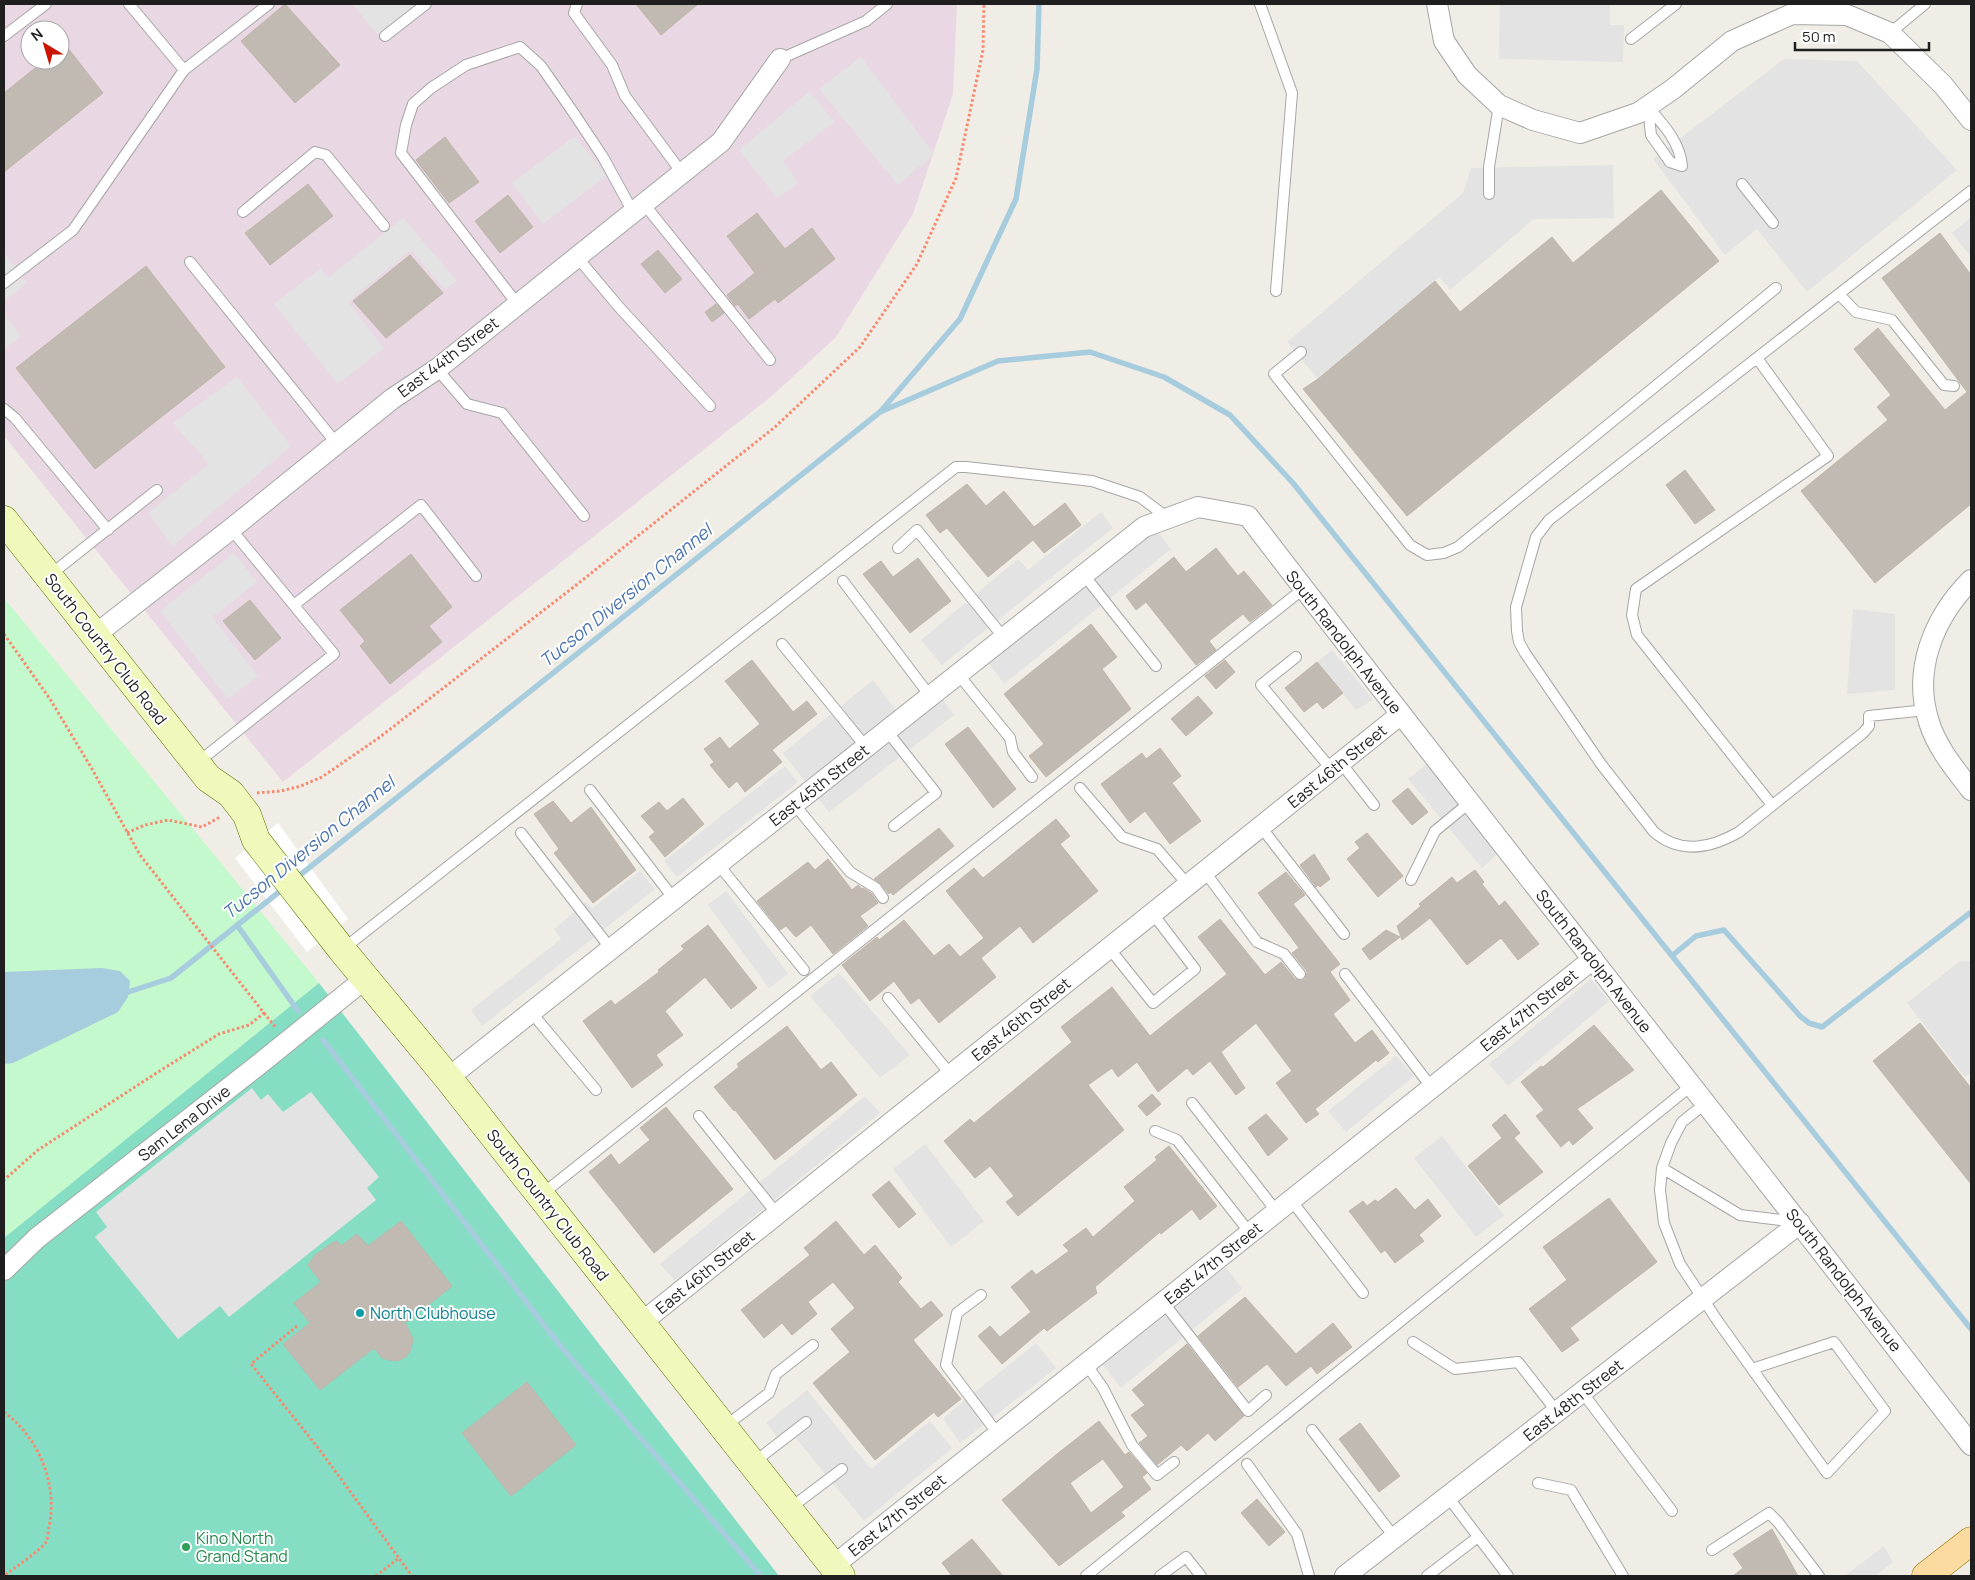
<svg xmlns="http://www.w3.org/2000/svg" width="1975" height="1580" font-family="Manrope,sans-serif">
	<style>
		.industrial { fill: #e9d8e4; fill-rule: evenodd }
		.park { fill: #c3f9cc }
		.pitch { fill: #85dec3 }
		.parking { fill: #e3e3e3 }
		.water { fill: #a7ccdd }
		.pier { fill: #fff }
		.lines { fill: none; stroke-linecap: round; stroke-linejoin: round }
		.stream { stroke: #a7ccdd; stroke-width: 5.5 }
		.building { fill: #c1bab2; stroke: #c1b5a8; fill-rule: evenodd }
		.lane-casing { stroke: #a6a6a6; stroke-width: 12 }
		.street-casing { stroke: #a6a6a6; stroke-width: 22 }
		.secondary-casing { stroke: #617606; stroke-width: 29 }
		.primary-casing { stroke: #997402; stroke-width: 29 }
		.path { stroke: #f8886e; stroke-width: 3; stroke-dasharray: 2.5 2.5; stroke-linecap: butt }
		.lane { stroke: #fff; stroke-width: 10 }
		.street { stroke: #fff; stroke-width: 20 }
		.secondary { stroke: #f0f9bb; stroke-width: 28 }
		.primary { stroke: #fbdba0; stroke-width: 28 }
		.culture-dot { fill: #0f9aa8; stroke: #fff; stroke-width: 2 }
		.leisure-dot { fill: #2e9e5b; stroke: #fff; stroke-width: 2 }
		.labels { text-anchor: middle; stroke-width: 4; stroke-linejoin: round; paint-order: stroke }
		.street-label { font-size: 16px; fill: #1f1f1f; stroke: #fff }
		.culture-label { font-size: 16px; fill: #0d838f; stroke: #fff; text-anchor: start }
		.leisure-label { font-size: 16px; fill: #27864d; stroke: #fff; text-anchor: start }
		.water-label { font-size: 18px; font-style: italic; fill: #4c75ae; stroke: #fff }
	</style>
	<rect width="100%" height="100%" fill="#f0ede6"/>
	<!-- industrial -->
	<path class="industrial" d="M4,4H957L953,94L913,214L836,337L773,395L283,782L4,436ZM30,30H60V60H30Z"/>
	<!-- park -->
	<path class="park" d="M4,598L319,983L4,1238Z"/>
	<!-- pitch -->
	<path class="pitch" d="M319,983L779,1576H4V1238Z"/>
	<!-- parking -->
	<path class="parking" d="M352,4H418L378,35Z
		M1500,4H1610V25H1624L1623,62L1499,59Z
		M861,57L934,154L898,185L819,89Z
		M1784,59L1857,61L1957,170L1807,292L1757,229L1725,255L1653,159Z
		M810,91L834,122L783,161L798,183L777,198L739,150Z
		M575,136L606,176L543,224L512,183Z
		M1613,165L1614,218L1534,219L1450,290L1439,277L1318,379L1287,342L1463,193L1471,168Z
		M1971,217V257L1952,233Z
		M403,218L457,281L445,289L411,250L348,302L384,348L338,384L274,304L321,268L328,278Z
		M4,253L27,283L4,301Z
		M4,314L21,336L4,349Z
		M237,377L291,446L173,546L148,513L209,464L173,423Z
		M1101,512L1113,528L942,665L921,640L1018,559L1028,570Z
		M1153,526L1171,549L1004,684L986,659Z
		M234,553L257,582L212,617L258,676L228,699L160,611Z
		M1853,609L1895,614V690L1847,694Z
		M1332,650L1373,700L1356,710L1317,662Z
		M873,680L904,721L939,694L954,715L829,812L783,753Z
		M1430,762L1500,852L1482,868L1408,779Z
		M785,766L798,782L677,877L664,861Z
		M640,871L655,889L482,1026L471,1010L561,939L554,929L586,902L592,908Z
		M726,891L788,974L769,988L708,905Z
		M1960,961H1971V1072L1965,1077L1907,1003Z
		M839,973L910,1055L880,1078L810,996Z
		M1591,979L1609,1001L1508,1086L1489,1064Z
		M1396,1056L1414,1076L1346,1132L1328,1111Z
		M252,1088L261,1100L268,1094L283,1112L311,1092L379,1177L367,1188L376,1200L229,1317L220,1306L178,1339L95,1237L107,1227L96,1212Z
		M865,1096L880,1113L675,1281L660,1264Z
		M1442,1136L1504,1215L1476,1237L1414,1158Z
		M925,1144L984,1221L951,1247L893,1169Z
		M1226,1267L1242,1289L1121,1388L1103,1365Z
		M1036,1343L1056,1368L960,1443L943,1418Z
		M807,1390L871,1469L930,1421L952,1448L864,1521L790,1431L779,1439L766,1423Z
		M1884,1546L1893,1562L1875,1576H1845Z"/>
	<!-- water -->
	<path class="water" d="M102,968L120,971L130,981L128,997L118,1012L13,1063L4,1064V972Z"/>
	<!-- pier -->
	<path class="pier" d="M278,823L348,919L307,952L235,858Z"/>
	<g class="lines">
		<!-- stream -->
		<path class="stream" d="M880,412L998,361L1090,352L1164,377L1230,415L1293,483L1971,1329
			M295,879L880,412L960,319L1016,199L1037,69L1039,4
			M237,925L298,1011
			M1673,955L1696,936L1724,930L1800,1016L1809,1023L1822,1027L1970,913
			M122,994L171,978L284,888
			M323,1040L562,1348L761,1576"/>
	</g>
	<!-- building -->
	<path class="building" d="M285,4L340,65L295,103L241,41Z
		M636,4H698L661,35Z
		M60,38L103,93L4,172V93L45,60H60Z
		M445,137L479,182L449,203L416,160Z
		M308,184L333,216L270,265L245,233Z
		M1661,190L1719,261L1407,516L1303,389L1318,379L1435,281L1460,312L1552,237L1573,263Z
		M508,195L533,227L500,253L475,221Z
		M757,213L785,249L812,228L835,259L778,303L775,299L749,319L738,304L735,306L727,295L755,273L727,236Z
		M1940,233L1971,275V504L1875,583L1801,491L1888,420L1877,407L1891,395L1854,349L1878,328L1945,410L1967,392L1882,278Z
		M658,250L682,279L665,293L641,264Z
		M410,255L443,293L386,338L353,301Z
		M146,266L225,367L95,469L16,368Z
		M716,304L724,313L712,322L705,312Z
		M1685,470L1715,510L1695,524L1666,485Z
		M967,484L986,506L1004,491L1034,527L1065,503L1081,525L1044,553L1033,540L988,577L947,528L940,533L926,515Z
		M1216,548L1238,576L1244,571L1272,605L1250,622L1243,614L1209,641L1216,650L1196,665L1146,602L1136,610L1126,596L1174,557L1186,572Z
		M411,554L452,607L429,626L442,642L390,684L360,646L365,641L340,610Z
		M918,558L951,601L910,633L863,574L881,561L893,577Z
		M250,600L281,638L255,660L223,621Z
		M1091,624L1117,657L1102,669L1131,709L1046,777L1029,756L1044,744L1004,694Z
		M752,660L793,712L807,701L817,714L772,750L782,762L745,792L737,781L729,788L710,765L714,762L704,749L720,737L729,749L760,724L725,681Z
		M1225,660L1235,672L1216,689L1205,676Z
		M1317,662L1343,693L1323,709L1317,702L1304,712L1285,688Z
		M1198,696L1213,713L1186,736L1171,719Z
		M968,727L1016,789L993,808L945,744Z
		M1160,748L1181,776L1172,783L1201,821L1170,844L1145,811L1130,823L1101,784L1142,753L1146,759Z
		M1408,788L1428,812L1412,825L1392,801Z
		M683,798L704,824L665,857L649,837L655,832L641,816L659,802L667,811Z
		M553,801L571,823L591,807L636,870L593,903L554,853L559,849L534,814Z
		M1056,819L1070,836L1060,844L1098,891L1033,943L1020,926L981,958L996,977L939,1023L919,998L911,1004L894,981L870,1001L842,965L877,937L879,940L904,920L934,956L949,944L960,957L984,938L946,891L974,868L983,878Z
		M939,828L954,846L893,895L891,892L889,894L881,884L874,879Z
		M1367,833L1403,876L1378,897L1347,859L1360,848L1355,842Z
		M1314,854L1330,879L1320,887L1318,885L1316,887L1300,865Z
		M828,859L852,890L858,885L862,889L863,888L871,893L878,903L860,916L868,926L833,954L811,925L796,937L786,926L780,930L757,901L808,862L815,870Z
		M1475,870L1484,882L1482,884L1499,906L1505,901L1539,944L1518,960L1501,938L1467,965L1430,918L1402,940L1397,926L1421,906L1419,904L1452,877L1457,883Z
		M1286,872L1305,895L1293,904L1340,964L1330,972L1350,1000L1333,1014L1355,1043L1372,1030L1389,1053L1378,1062L1376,1060L1315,1109L1319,1114L1306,1123L1276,1083L1292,1071L1256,1023L1221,1052L1245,1088L1236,1095L1210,1061L1193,1075L1187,1068L1158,1092L1137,1062L1118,1077L1112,1068L1088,1085L1124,1130L1018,1216L1006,1202L1014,1196L990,1166L975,1178L944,1141L970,1119L974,1123L1072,1042L1061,1027L1112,987L1150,1036L1227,974L1198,937L1220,919L1265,975L1281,962L1295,979L1301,981L1305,979L1307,973L1306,970L1292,953L1299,948L1258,893Z
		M708,925L757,988L731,1009L705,977L665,1011L683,1035L656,1055L663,1065L632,1088L583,1021L611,1000L615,1005L659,972L658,970L684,949L681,946Z
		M1386,930L1400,937L1370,960L1362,949Z
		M1920,1023L1971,1088V1184L1873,1061Z
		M1594,1025L1634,1070L1577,1109L1593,1128L1573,1145L1569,1140L1561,1147L1536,1116L1544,1110L1521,1082L1541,1066L1543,1067Z
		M787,1026L821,1070L831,1062L857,1095L775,1160L735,1110L734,1111L714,1087L739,1067L737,1064Z
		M1152,1094L1161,1104L1147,1116L1138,1106Z
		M666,1107L733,1189L654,1253L589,1172L611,1154L619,1165L650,1140L640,1128Z
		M1266,1114L1288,1139L1268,1156L1248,1128Z
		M1505,1114L1520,1133L1514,1138L1543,1172L1499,1205L1468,1166L1502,1138L1492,1125Z
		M1169,1146L1217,1206L1200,1220L1192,1209L1161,1234L1160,1232L1095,1287L1097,1293L1047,1331L1044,1328L1002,1364L978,1336L990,1326L1000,1337L1031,1312L1011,1287L1032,1270L1036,1275L1069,1251L1063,1245L1086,1228L1093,1237L1135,1201L1124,1187L1157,1160L1155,1157Z
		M889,1181L916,1214L899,1228L872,1195Z
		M1396,1188L1415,1210L1428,1199L1441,1216L1419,1235L1424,1241L1395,1263L1385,1250L1381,1253L1349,1211L1363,1201L1367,1206L1375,1200L1378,1202Z
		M1609,1198L1657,1262L1570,1328L1579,1340L1562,1352L1529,1309L1567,1280L1543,1247Z
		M401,1221L452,1286L405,1323L413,1339L411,1349L406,1357L397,1361L390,1360L382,1358L374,1348L320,1390L283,1344L310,1323L294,1303L321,1282L308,1265L315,1255L332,1243L337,1241L341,1246L357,1234L368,1246Z
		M836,1221L864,1255L875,1245L902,1278L898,1282L921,1309L931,1301L943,1315L913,1340L961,1399L938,1417L934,1412L875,1460L813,1383L850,1352L831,1329L855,1308L833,1282L808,1302L817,1314L792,1335L782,1323L764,1338L741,1310L810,1255L804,1248Z
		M1245,1297L1296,1354L1333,1323L1352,1347L1317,1374L1311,1366L1286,1386L1267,1364L1238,1387L1198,1336Z
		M1187,1344L1244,1416L1215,1441L1208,1433L1187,1451L1181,1445L1157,1465L1139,1443L1148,1436L1131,1415L1145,1405L1132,1390Z
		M527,1382L576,1445L511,1496L462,1433Z
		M1099,1421L1125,1455L1129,1452L1147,1473L1142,1477L1151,1489L1121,1512L1125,1516L1059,1566L1002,1500L1057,1454ZM1103,1459L1124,1487L1091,1513L1070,1483Z
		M1360,1423L1400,1476L1379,1492L1339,1439Z
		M1257,1499L1285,1532L1269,1546L1241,1513Z
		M1772,1529L1798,1576H1733L1743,1568L1733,1554Z
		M972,1539L1003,1576H952L942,1563Z"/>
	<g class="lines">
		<defs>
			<path id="lane" d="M577,4L574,13L612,65L625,96L682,173
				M1260,4L1292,93L1276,291
				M1890,33L1925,4
				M4,36L46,4
				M385,36L426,4
				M1631,39L1676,4
				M780,59L866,21L887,4
				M184,70L269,4
				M1648,107C1663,124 1680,142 1682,166L1670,162L1651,135Z
				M1742,184L1773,223
				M1489,194V167L1499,105
				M644,204L770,360
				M243,212L315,152L326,155L384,226
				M577,257L619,307L710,406
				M190,262L336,443
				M4,283L73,230L184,70L129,4
				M1839,294L1856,312L1892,320L1944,385L1954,386
				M518,305L401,153L406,125L413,104L431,88L466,65L520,47L541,66L573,112L603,157L633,212
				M1301,352L1274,374L1410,545L1427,555L1444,553L1458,547L1776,288
				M1757,358L1828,456L1636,589L1632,615L1637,635L1772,805
				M437,369L467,404L502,413L584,516
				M4,409L15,418L108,530
				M898,548L917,530L1004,638
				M50,575L157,490
				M1084,575L1156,666
				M843,581L930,696
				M294,605L421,505L476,576
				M782,644L866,747
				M1296,657L1261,685L1332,770
				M958,674L1010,738L1013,752L1032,777
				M1926,710L1869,716V726L1863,733L1739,832C1711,848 1681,855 1654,832L1601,764L1525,653L1519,642L1517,631L1516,607L1536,537L1549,520L1971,191
				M887,731L936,793L894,826
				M197,763L334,654L231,529
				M1341,763L1374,805
				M1080,788L1122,837L1157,849L1188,885
				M590,790L674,899
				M794,804L850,872L876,888L883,898
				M1261,827L1344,934
				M521,833L611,949
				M718,864L804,970
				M1205,872L1257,942L1284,954L1300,974
				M1411,880L1435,831L1469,803
				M1109,948L1153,1003L1195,969L1153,914
				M343,949L956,467H966L1092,481L1140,497L1168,518
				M1345,974L1432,1088
				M888,998L951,1075
				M531,1012L596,1090
				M1192,1103L1277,1212
				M1706,1103L1682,1122L1671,1143L1662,1168L1660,1190L1664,1223L1680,1264L1719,1323L1827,1473L1885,1411L1834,1342L1752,1369
				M699,1116L777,1214
				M1155,1131L1177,1140L1250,1233
				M1662,1168L1740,1215L1797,1222
				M541,1195L1303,589
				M1291,1200L1363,1293
				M981,1295L957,1313L946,1365L998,1434
				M1163,1302L1248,1411L1266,1395
				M1413,1342L1455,1369L1518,1362L1557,1412
				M1086,1364L1103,1388L1132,1445L1157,1475L1174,1462
				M1582,1392L1672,1511
				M724,1427L769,1393L776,1374L813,1345
				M1312,1430L1395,1538
				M753,1463L806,1422
				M1247,1464L1297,1534L1309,1576
				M1538,1483L1571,1490L1623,1576
				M1448,1497L1508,1576
				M789,1509L842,1469
				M1712,1550L1769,1513L1778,1522L1819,1576
				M1086,1576L1692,1085
				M1160,1576L1186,1557L1201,1576
				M1427,1576L1478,1537"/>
			<path id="street" d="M1437,4L1444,41L1467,75L1499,105L1533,120L1580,133L1638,113L1673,89L1732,41L1792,14L1847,15L1890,33L1943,85L1971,120
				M1971,580C1934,617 1912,670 1929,722C1937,748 1955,769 1971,790
				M95,635L231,529L392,399L437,369L721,142L780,59
				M448,1078L1144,527L1198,507L1248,516C1487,828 1732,1134 1971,1445
				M4,1270L37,1238L257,1066L366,978
				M641,1323L1400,715
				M833,1566L1593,959
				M1345,1576L1800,1223"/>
			<path id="secondary" d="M4,520L208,778L231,794L247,815L256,840L342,950L448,1078L841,1576"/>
			<path id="primary" d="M1926,1576L1971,1541"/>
		</defs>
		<!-- lane casing -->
		<use href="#lane" class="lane-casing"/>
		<!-- street casing -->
		<use href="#street" class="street-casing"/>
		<!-- secondary casing -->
		<use href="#secondary" class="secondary-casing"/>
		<!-- primary casing -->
		<use href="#primary" class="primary-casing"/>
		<!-- path -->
		<path class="path" d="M4,634L50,699L92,769L140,855L264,1013L249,1025L219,1034L158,1072L38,1150L4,1180
			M257,793L281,791L301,786L322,777L380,737L575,586L775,427L860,347L917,264L956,178L983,50L984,4
			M127,833L145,825L168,820L202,827L220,817
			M264,1013L276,1028
			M297,1326L251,1364L319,1449L412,1576
			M4,1412C39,1438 58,1484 49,1527C48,1531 48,1538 46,1542C42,1549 13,1569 4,1576
			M376,1576L399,1558"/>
		<!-- lane -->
		<use href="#lane" class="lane"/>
		<!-- street -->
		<use href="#street" class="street"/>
		<!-- secondary -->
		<use href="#secondary" class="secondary"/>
		<!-- primary -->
		<use href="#primary" class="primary"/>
	</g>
	<!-- markers -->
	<circle class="culture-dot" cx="360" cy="1313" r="5"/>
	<circle class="leisure-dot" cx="186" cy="1547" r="5"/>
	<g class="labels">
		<!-- street labels -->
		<g class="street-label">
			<text transform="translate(448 357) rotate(-37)" y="6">East 44th Street</text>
			<text transform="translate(1344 642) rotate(52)" y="6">South Randolph Avenue</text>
			<text transform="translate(106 649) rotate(52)" y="6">South Country Club Road</text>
			<text transform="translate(1337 766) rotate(-39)" y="6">East 46th Street</text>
			<text transform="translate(819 785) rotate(-38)" y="6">East 45th Street</text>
			<text transform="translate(1594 961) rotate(52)" y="6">South Randolph Avenue</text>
			<text transform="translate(1529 1010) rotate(-39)" y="6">East 47th Street</text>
			<text transform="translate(1021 1019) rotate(-39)" y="6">East 46th Street</text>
			<text transform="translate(184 1123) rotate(-38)" y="6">Sam Lena Drive</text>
			<text transform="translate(548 1205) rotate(52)" y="6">South Country Club Road</text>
			<text transform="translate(1213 1263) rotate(-39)" y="6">East 47th Street</text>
			<text transform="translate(705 1272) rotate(-39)" y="6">East 46th Street</text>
			<text transform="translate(1844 1280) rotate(52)" y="6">South Randolph Avenue</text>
			<text transform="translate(1573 1400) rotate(-38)" y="6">East 48th Street</text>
			<text transform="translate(897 1515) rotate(-39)" y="6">East 47th Street</text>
		</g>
		<!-- culture labels -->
		<g class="culture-label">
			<text x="370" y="1319">North Clubhouse</text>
		</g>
		<!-- leisure labels -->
		<g class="leisure-label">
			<text x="196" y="1544">Kino North<tspan x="196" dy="18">Grand Stand</tspan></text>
		</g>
		<!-- water labels -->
		<g class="water-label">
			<text transform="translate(626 596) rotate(-39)" y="6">Tucson Diversion Channel</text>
			<text transform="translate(309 848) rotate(-39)" y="6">Tucson Diversion Channel</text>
		</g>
	</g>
	<!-- border -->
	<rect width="1975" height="1580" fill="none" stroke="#1f1f1f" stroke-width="10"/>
	<!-- north arrow -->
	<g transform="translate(45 45) rotate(322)"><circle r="24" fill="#ffffff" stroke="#a5a5a5"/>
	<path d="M0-4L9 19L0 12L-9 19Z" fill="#cc1402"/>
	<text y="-8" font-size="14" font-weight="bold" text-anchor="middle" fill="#1f1f1f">N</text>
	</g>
	<!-- scale -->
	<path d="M1795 42v8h134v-8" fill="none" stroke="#1f1f1f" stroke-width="2.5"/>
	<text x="1802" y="42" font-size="15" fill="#1f1f1f" stroke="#ffffff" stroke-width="4" paint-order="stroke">50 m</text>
</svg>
